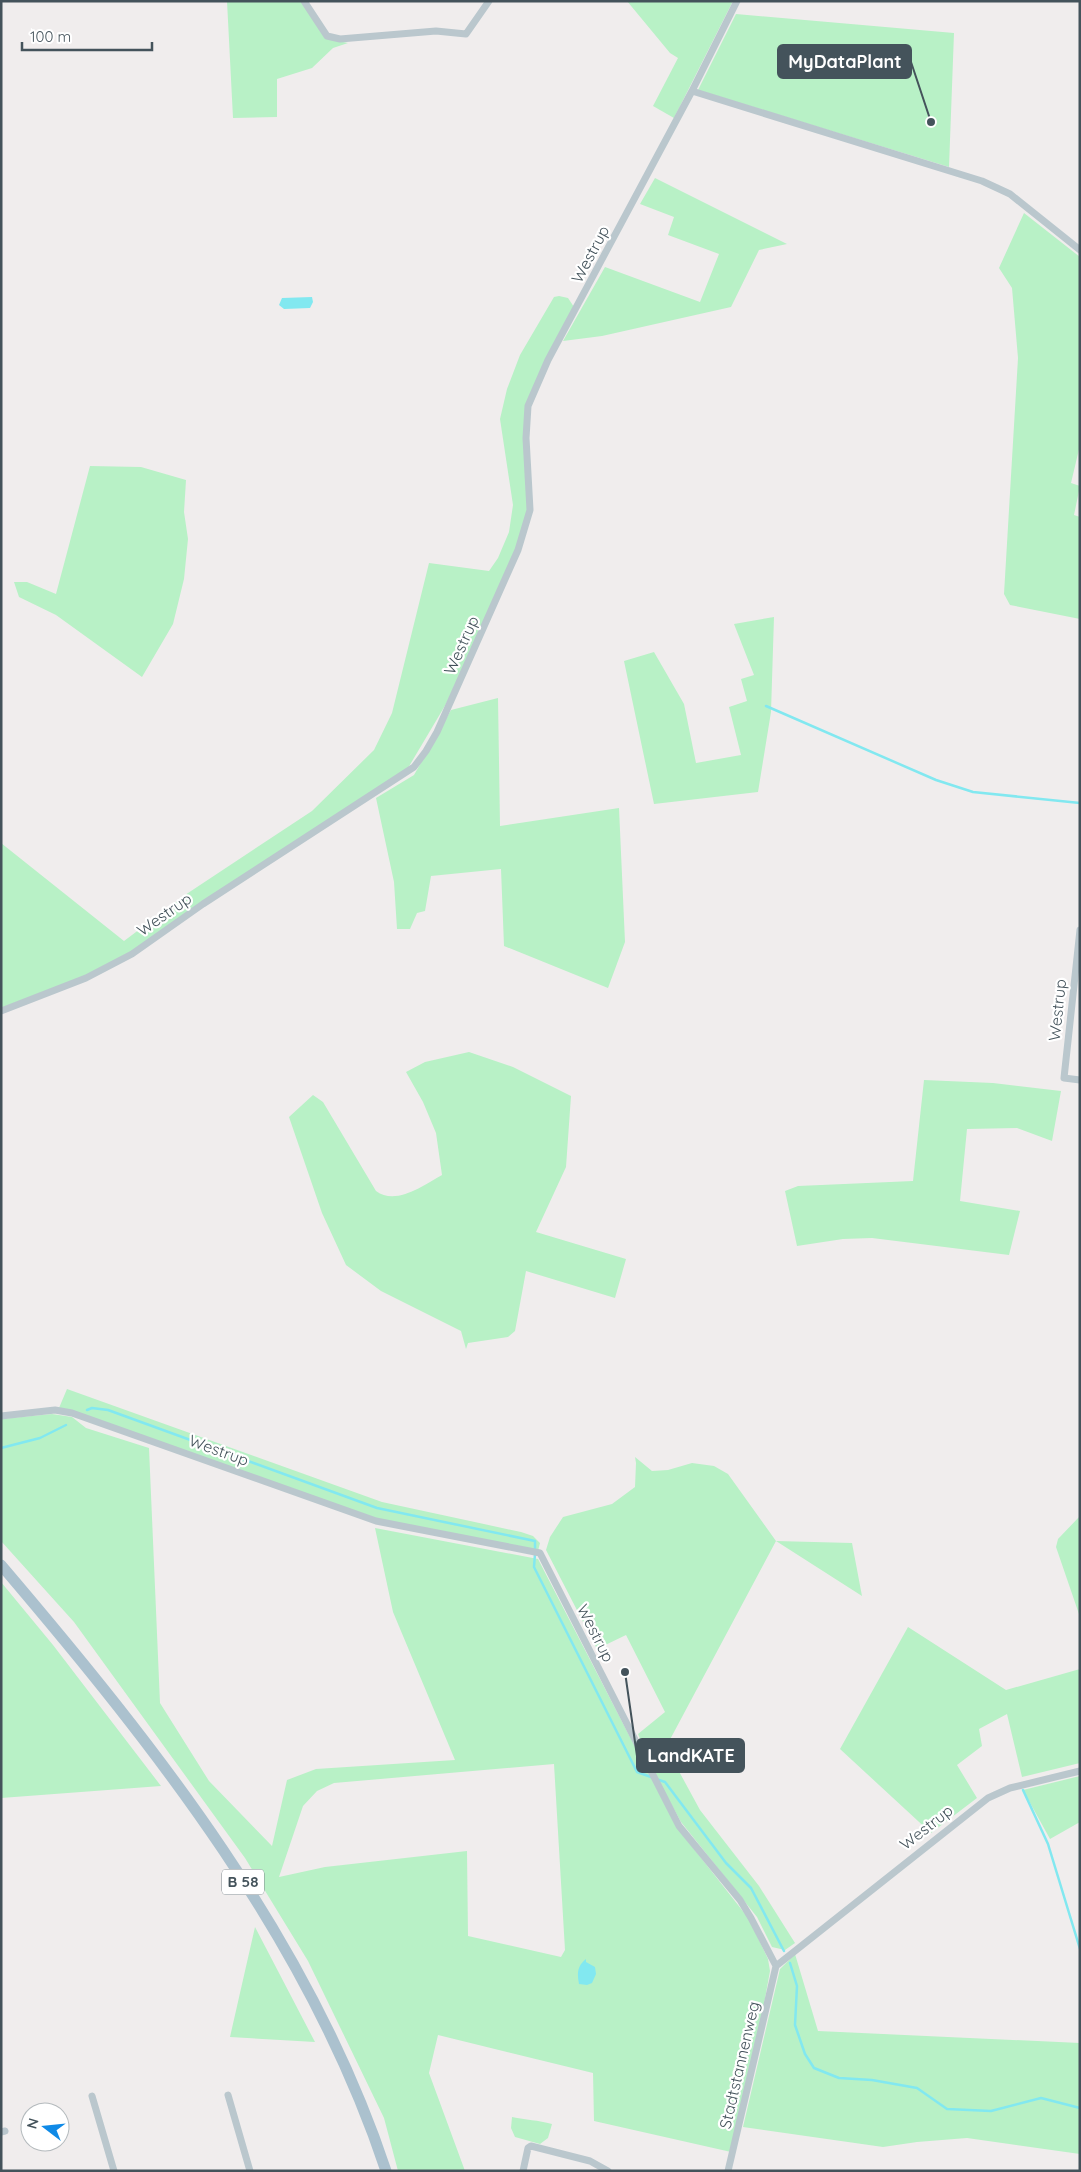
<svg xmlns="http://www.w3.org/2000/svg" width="1081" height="2172" font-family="Quicksand,sans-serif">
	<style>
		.green { fill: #b8f1c6; fill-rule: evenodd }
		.water { fill: #82e8f0 }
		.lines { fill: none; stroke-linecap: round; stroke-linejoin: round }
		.stream { stroke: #82e8f0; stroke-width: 2.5 }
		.minor { stroke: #bac7cd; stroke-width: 7 }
		.primary { stroke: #abc1ce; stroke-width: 11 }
		.labels { text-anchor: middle; stroke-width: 4.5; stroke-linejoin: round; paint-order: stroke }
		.shield { fill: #fff; stroke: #7c878c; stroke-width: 1 }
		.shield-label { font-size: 15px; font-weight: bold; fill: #44535b }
		.street-label { font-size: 16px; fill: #44535b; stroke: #fff }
		.leader { fill: none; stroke: #44535b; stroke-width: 2 }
		.callout-dot { fill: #44535b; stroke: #fff; stroke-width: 2 }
		.callout { fill: #44535b; stroke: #44535b; stroke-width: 2 }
		.callout-label { font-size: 18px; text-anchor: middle; font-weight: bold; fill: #fff }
	</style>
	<rect width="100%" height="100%" fill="#f0eded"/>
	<!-- green -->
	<path class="green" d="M227,1H301L325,38L348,43L333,48L312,68L277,79V117L233,118Z
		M627,1H733L674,118L653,106L678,58L670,53Z
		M736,14L954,33L949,167L698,90Z
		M655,178L787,244L759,250L731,307L602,336L563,341L605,267L700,302L719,254L668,235L674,217L640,204Z
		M1024,213L1080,257V445L1071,483L1080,486L1074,515L1080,517V619L1010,605L1004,594L1018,358L1012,288L999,268Z
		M559,296L568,298L574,307L526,406L528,511L517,549L446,704L408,768L132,951L84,976L1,1008V843L124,941L188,893L312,811L374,750L392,713L429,563L489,571L498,558L509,532L513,505L500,419L507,389L520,355L554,297Z
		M90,466L141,467L186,480L184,512L188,539L184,579L173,624L142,677L56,615L19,597L14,582H27L56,594Z
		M774,617L771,712L758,792L654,804L624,661L654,652L684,704L696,763L741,755L729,707L747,701L741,679L754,675L734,624Z
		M498,698L500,826L619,808L625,942L608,988L504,946L501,869L431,876L425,911L417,913L410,929H397L394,882L376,798L414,775L451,710Z
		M469,1052L513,1067L571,1096L566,1167L536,1232L626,1259L615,1298L526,1271L515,1331L508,1337L468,1343L466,1349L461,1331L381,1291L346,1265L322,1213L289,1117L313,1095L323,1102L376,1191C396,1206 424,1185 442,1175L436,1133L423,1102L406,1072L425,1062Z
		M924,1080L993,1083L1061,1091L1052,1141L1017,1128L967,1129L960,1201L1020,1211L1009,1255L872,1238L843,1239L797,1246L785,1191L798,1186L913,1181Z
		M67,1389L382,1502L521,1532L533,1536L540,1543L538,1551L376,1519L59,1408Z
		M52,1414L72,1417L86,1428L149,1448L160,1703L209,1781L272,1846L287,1780L316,1769L455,1760L393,1612L375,1528L538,1559L676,1826L749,1919L768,1959L770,1971L760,2026L731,2152L594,2121L593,2073L438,2035L429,2073L465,2171H398L384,2118L308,1961L245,1858L74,1622L1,1541V1419ZM554,1764L565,1950L561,1957L468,1936L467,1851L325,1867L279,1877L303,1806L317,1791L334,1783Z
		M635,1457L652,1471L668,1470L692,1463L714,1466L728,1474L776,1541L852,1543L862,1596L776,1541L666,1747L668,1760L675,1764L700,1810L759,1886L795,1943L785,1950L772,1947L757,1917L681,1822L656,1776L638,1734L665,1712L626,1635L597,1649L546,1550L550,1537L563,1517L612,1504L635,1487L636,1463Z
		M1080,1516V1617L1056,1547L1058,1539Z
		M1,1582L53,1645L161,1786L1,1798Z
		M908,1627L1006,1690L1080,1669V1763L1022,1777L1007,1714L979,1729L982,1746L957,1765L977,1798L931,1833L840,1749Z
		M1080,1776V1822L1050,1839L1023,1790Z
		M255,1927L315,2042L230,2037Z
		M795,1954L818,2031L1080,2043V2154L967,2138L917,2142L883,2147L743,2127L780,1969Z
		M512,2117C526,2120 538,2120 552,2124L548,2138L540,2144L515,2137L511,2128Z"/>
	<!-- water -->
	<path class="water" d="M312,297L313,302L310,308L284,309L279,305L282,298Z
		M586,1959V1962L595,1967L596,1974L592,1983L587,1985L579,1984C577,1974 577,1966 586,1959Z"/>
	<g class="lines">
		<!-- stream -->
		<path class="stream" d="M766,706L936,780L973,792L1080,803
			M87,1410L92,1408L108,1410L377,1508L535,1541V1550
			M1,1448L40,1438L66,1425
			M535,1554L534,1567L637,1772L651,1777
			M656,1779L665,1782L726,1863L751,1888L784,1951
			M1023,1790L1048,1844L1080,1949
			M790,1963L797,1986L795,2025L805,2054L814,2068L839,2078L872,2080L917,2088L947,2109L991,2111L1041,2098L1080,2108"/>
		<!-- minor -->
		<path class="minor" d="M304,1L327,36L340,39L436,31L466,34L489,1
			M692,91L982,181L1010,194L1080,250
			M1080,930L1064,1078L1080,1080
			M1,1011L86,978L132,954L203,904L414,767L426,751L437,732L518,550L530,510L526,438L528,406L548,360L692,91L737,1
			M1,1416L55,1410L72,1413L376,1521L540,1553L679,1826L740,1900L751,1918L776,1966
			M776,1966L988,1798L1010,1788L1080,1771
			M228,2095L250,2171
			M92,2096L114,2171
			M1,2132L5,2131
			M523,2171L528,2148L531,2146L590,2161L608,2171
			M728,2171L776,1966"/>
		<!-- primary -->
		<path class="primary" d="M1,1565C156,1747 310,1941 386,2171"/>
	</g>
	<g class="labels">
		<!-- shield labels -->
		<rect class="shield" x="222" y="1869.5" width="42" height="25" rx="4"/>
		<g class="shield-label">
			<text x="243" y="1887">B 58</text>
		</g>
		<!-- street labels -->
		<g class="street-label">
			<text transform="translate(590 254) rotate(-62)" y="6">Westrup</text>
			<text transform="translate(461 645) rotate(-66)" y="6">Westrup</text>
			<text transform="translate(164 914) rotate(-35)" y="6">Westrup</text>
			<text transform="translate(1057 1010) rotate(-84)" y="6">Westrup</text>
			<text transform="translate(219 1450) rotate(20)" y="6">Westrup</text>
			<text transform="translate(596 1633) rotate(63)" y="6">Westrup</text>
			<text transform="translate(926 1827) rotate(-38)" y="6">Westrup</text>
			<text transform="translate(739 2065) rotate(-77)" y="6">Stadtstannenweg</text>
		</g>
	</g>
	<!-- callouts -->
	<path class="leader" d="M931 122L911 62M625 1672L637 1756"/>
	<g class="callout-dot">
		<circle cx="931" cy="122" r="5"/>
		<circle cx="625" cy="1672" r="5"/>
	</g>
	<g class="callout">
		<rect x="778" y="45" width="133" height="33" rx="5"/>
		<rect x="637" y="1739" width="107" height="33" rx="5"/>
	</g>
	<g class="callout-label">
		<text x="845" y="68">MyDataPlant</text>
		<text x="691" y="1762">LandKATE</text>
	</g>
	<!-- border -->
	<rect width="1081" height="2172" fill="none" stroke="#44535b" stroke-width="5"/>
	<!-- north arrow -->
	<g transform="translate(45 2127) rotate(286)"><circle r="24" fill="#ffffff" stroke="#b4babd"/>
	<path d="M0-4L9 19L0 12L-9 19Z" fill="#0f8ae7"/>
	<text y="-8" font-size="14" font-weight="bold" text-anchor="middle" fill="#44535b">N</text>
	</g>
	<!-- scale -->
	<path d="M22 42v8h130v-8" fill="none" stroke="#44535b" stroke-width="2.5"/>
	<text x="30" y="42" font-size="15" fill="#44535b" stroke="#ffffff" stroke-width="4" paint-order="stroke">100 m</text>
</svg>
